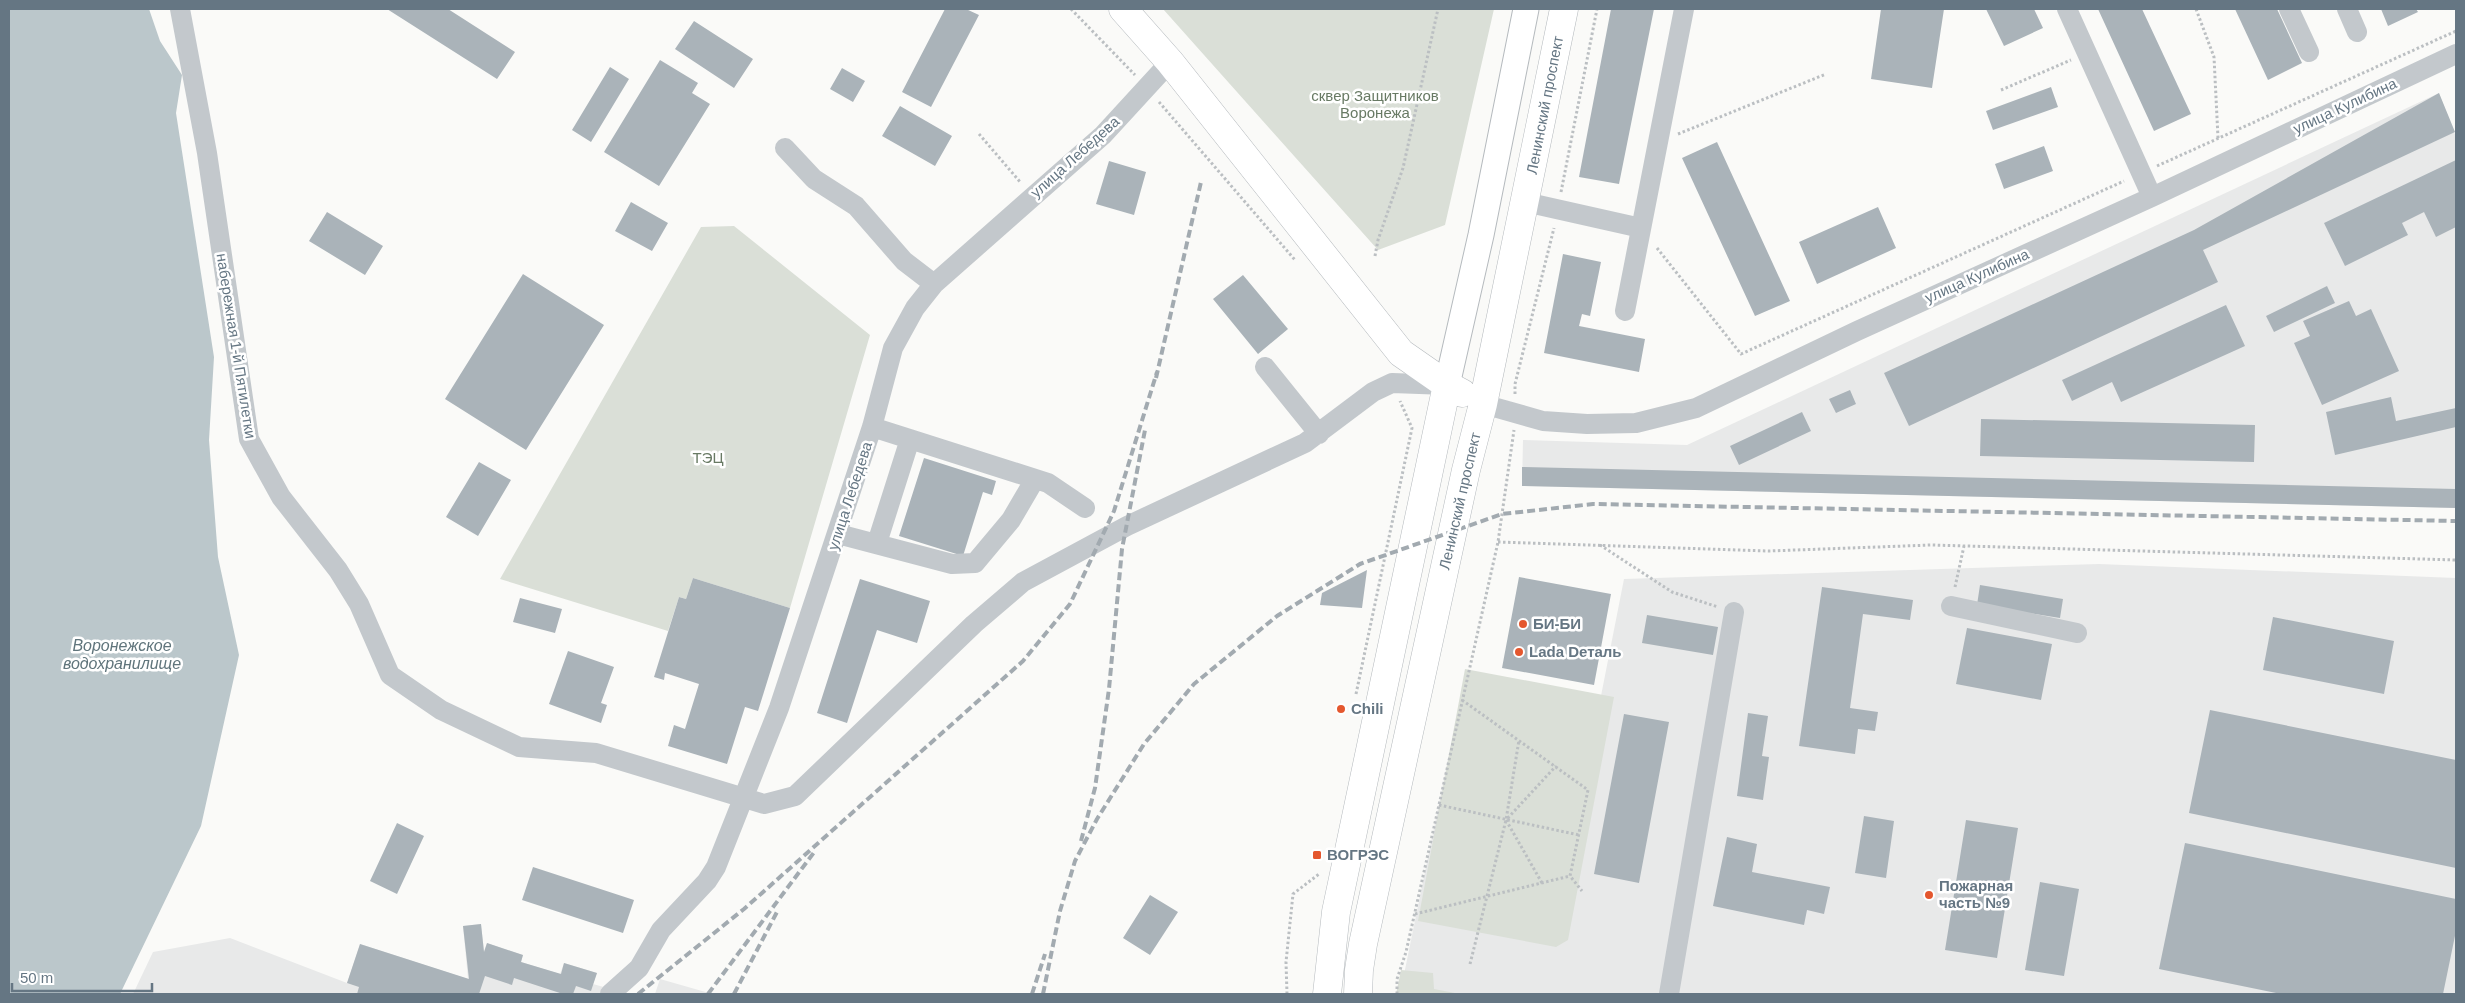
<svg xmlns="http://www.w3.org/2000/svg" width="2465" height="1003" font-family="Helvetica,sans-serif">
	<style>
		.built { fill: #e8e9e9 }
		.green { fill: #dadfd7 }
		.water { fill: #bbc7cb }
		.building { fill: #aab3b9 }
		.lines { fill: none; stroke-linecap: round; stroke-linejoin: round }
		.major-casing { stroke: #b5babe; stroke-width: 27 }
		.highway-casing { stroke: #b4b9bd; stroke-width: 29 }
		.path { stroke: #bbbfc2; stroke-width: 3; stroke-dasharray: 2.5 2.5; stroke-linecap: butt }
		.minor { stroke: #c3c8cc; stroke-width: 20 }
		.major { stroke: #fff; stroke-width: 25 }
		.highway { stroke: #fff; stroke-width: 28 }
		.rail { stroke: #a2aab0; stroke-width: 4; stroke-dasharray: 8 4; stroke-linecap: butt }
		.poi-dot { fill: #e4572e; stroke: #fff; stroke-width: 2 }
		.labels { text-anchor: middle; stroke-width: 5; stroke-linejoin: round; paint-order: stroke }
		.park-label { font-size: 15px; fill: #687a64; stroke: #fff }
		.street-label { font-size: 15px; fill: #657683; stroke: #fff }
		.poi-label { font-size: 15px; font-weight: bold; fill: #657683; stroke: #fff; text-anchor: start }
		.water-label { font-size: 16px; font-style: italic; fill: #60757c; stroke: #fff }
	</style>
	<rect width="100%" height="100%" fill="#fafaf8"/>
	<!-- built -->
	<path class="built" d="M2439,93L2456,137V508L1522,486L1523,440L1687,445Z
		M2099,564L2456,578V994H1400L1464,681L1599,706L1624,579Z
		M481,924L484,951L487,943L523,955L521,962L560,974L564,963L597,973L593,984L628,994H133L153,952L230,938L347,983L360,944L468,979L463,926Z
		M660,979L709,993L712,994H655Z"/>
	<!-- green -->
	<path class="green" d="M1163,9H1494L1445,225L1378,250Z
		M734,226L870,335L790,608L693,578L686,599L679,597L668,631L500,579L701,227Z
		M1465,669L1614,697L1568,940L1556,947L1418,921Z
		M1401,970L1433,973L1434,989L1460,994H1396Z"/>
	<!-- water -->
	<path class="water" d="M9,9H149L160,41L182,75L176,113L214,357L209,440L218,557L239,655L201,826L120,994H9Z"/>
	<!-- building -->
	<path class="building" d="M387,9H448L515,52L497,79Z
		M945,9H966L979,15L931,107L902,92Z
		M1611,9H1654L1619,184L1579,177Z
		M1881,9H1944L1932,88L1871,79Z
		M1986,9H2034L2043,28L2004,46Z
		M2098,9H2142L2191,114L2154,131Z
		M2235,9H2277L2302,63L2268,80Z
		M2381,9H2416L2418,12L2388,26Z
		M694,21L753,59L734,88L675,49Z
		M660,60L698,83L692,93L710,104L659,186L604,152Z
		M610,67L629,79L591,142L572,130Z
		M842,68L865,81L853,102L830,89Z
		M2051,87L2058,107L1993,130L1986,111Z
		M2439,93L2455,132L2203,250L2218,282L1909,426L1884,373L2194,230Z
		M900,106L952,136L935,166L882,136Z
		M1717,142L1790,301L1755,316L1682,158Z
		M2044,146L2053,171L2004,189L1995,164Z
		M2456,160V227L2436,237L2424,212L2402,223L2408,235L2345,266L2324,223Z
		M1109,161L1146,172L1134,215L1096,204Z
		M631,202L668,223L652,251L615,231Z
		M1878,207L1896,248L1817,284L1799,242Z
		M327,212L383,246L365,275L309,241Z
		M1563,254L1601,262L1590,316L1582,314L1579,326L1645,339L1639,372L1544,353Z
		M523,274L604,325L526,450L445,399Z
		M1243,275L1288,329L1258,354L1213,299Z
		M2327,286L2335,303L2274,332L2266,316Z
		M2349,301L2356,316L2371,309L2399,371L2322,405L2294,343L2310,336L2303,321Z
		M2226,305L2245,346L2121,402L2112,382L2072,401L2062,380Z
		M1850,390L1856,404L1836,413L1829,399Z
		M2391,397L2396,421L2456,408V427L2335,455L2326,412Z
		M1802,412L1811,431L1739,465L1730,446Z
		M1981,419L2255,425L2254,462L1980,456Z
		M924,458L996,481L992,495L983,492L963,556L899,536Z
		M479,462L511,480L478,536L446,517Z
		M1522,467L2456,489V508L1522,486Z
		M1367,570L1362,608L1320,605L1322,593Z
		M1519,577L1611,594L1594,685L1502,668Z
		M693,578L790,608L758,711L745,707L727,764L668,746L674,725L685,729L699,684L665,673L664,680L654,677L679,597L686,599Z
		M860,579L930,601L917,643L877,630L847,723L817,713Z
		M1980,585L2063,599L2060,618L1977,605Z
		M1822,587L1913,600L1910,620L1863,614L1850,708L1878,712L1875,731L1858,729L1855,754L1799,746Z
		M520,598L562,609L555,633L513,622Z
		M1647,615L1718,627L1713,655L1642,643Z
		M2273,617L2394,641L2384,694L2263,670Z
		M1967,628L2052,644L2041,700L1956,684Z
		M568,651L614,667L601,703L607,705L601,723L549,704Z
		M2210,710L2456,760V868L2189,813Z
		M1748,713L1768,716L1762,756L1769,757L1763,800L1737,796Z
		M1624,714L1669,722L1639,883L1594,874Z
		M1864,816L1894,821L1886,878L1855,873Z
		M1966,820L2018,828L1997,958L1945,950Z
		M397,823L424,836L397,894L370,881Z
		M1727,837L1757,844L1752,872L1830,887L1824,914L1807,910L1804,925L1713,906Z
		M2185,843L2456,899V931L2443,994H2281L2159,969Z
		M533,867L634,900L623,933L522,900Z
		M2040,882L2079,889L2064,976L2025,970Z
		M1150,895L1178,912L1150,955L1123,938Z
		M481,924L484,952L487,943L523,955L521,962L561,974L564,963L597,973L591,991L576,986L573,994H563L514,978L512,985L485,976L479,994H357L359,987L347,983L360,944L469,979L463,926Z"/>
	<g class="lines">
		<defs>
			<path id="major" d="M1447,385L1481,235L1526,9"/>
			<path id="highway" d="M1123,9L1170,62L1401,353L1447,385L1462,393
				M1327,994L1336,912L1447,385
				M1358,994L1359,970L1363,944L1466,470L1483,404L1564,9"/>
		</defs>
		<!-- major casing -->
		<use href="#major" class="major-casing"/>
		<!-- highway casing -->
		<use href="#highway" class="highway-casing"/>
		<!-- path -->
		<path class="path" d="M1071,9L1135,75
			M2196,9L2214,57L2218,138
			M2001,90L2071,60
			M1159,102L1295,260
			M979,134L1021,183
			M1678,134L1826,74
			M2157,166L2456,31
			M1561,192L1597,9
			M1657,248L1741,354L2124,181
			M1375,256L1378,240L1403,168L1438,9
			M1515,394V384L1554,228
			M1498,542L1769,551L1931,545L2456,560
			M1600,545L1672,592L1718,607
			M1955,587L1964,546
			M1356,694L1412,428L1400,401
			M1462,700L1588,790L1570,876L1582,891
			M1439,805L1579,835
			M1542,883L1506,820L1556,766
			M1415,914L1570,876
			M1470,964L1506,820L1519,740
			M1287,994L1286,962L1293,894L1319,874
			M1397,994V979L1406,952L1498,542L1514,430"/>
		<!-- minor -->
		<path class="minor" d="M180,9L207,153L249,439L281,497L338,570L359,604L390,675L441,710L519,747L596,753L764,804L795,796L974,624L1023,582L1127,526L1305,443L1373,392L1392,383L1447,385
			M2067,9L2152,197
			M2289,9L2309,52
			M2347,9L2357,32
			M785,148L814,179L856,206L904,261L934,284
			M1525,202L1641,228
			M1625,311L1684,9
			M1265,367L1319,434
			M1483,404L1543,421L1587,424L1636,423L1696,408L1857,331L2152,197L2456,54
			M872,427L1048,483L1085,508
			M838,534L952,564L975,563L1011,520L1035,479
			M877,543L910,439
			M1951,606L2077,633
			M610,994L639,968L661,930L707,881L716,867L779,708L872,427L893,348L915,308L934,284L1103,135L1170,62
			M1669,994L1734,612"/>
		<!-- major -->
		<use href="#major" class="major"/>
		<!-- highway -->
		<use href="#highway" class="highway"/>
		<!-- rail -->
		<path class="rail" d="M1156,378L1201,182
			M1081,841L1095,788L1109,689L1122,549L1145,430
			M638,994L744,909L1023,661L1070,604L1114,511L1157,372
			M708,994L815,851
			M734,994L778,910
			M1032,994L1045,954
			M1043,994L1060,911L1075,861L1097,819L1144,744L1194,684L1277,616L1360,564L1502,514L1593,504L2456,521"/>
	</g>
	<!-- markers -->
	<g class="poi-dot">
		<circle cx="1523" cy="624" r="5"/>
		<circle cx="1519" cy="652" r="5"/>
		<circle cx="1341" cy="709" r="5"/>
		<rect x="1312" y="850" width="10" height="10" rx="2.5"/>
		<circle cx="1929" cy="895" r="5"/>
	</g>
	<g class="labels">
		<!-- park labels -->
		<g class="park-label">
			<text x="1375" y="101">сквер Защитников<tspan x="1375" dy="17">Воронежа</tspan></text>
			<text x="708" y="463">ТЭЦ</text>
		</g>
		<!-- street labels -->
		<g class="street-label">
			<text transform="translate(1545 105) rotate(-79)" y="5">Ленинский проспект</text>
			<text transform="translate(2345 106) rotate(-25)" y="5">улица Кулибина</text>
			<text transform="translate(1075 157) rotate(-42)" y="5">улица Лебедева</text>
			<text transform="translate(1977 276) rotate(-24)" y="5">улица Кулибина</text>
			<text transform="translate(236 346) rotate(81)" y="5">набережная 1-й Пятилетки</text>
			<text transform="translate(850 496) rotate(-72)" y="5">улица Лебедева</text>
			<text transform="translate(1460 501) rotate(-77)" y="5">Ленинский проспект</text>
		</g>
		<!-- poi labels -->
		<g class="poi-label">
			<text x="1533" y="629">БИ-БИ</text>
			<text x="1529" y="657">Lada Dеталь</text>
			<text x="1351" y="714">Chili</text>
			<text x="1327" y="860">ВОГРЭС</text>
			<text x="1939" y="891">Пожарная<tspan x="1939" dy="17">часть №9</tspan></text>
		</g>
		<!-- water labels -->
		<g class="water-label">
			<text x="122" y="651">Воронежское<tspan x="122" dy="18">водохранилище</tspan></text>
		</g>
	</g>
	<!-- border -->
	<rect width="2465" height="1003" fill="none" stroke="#657683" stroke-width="20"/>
	<!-- scale -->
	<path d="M12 983v8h140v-8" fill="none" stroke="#657683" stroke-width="2.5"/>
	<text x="20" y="983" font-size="15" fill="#657683" stroke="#ffffff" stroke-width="4" paint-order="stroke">50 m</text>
</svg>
